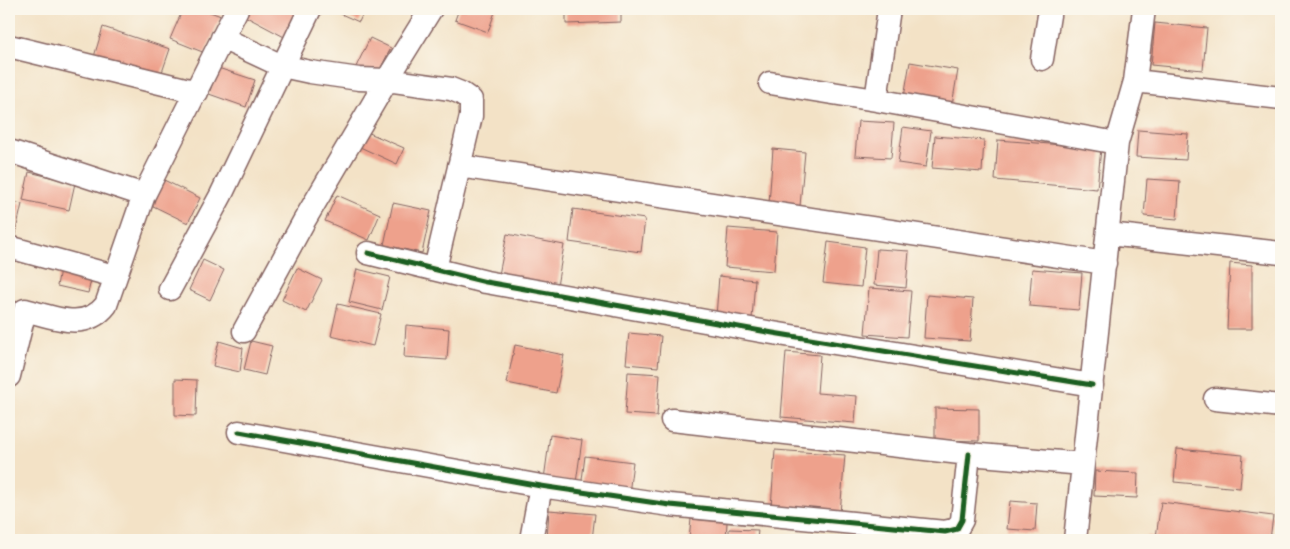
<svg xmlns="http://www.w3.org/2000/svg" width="1290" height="549" font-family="'Architects Daughter',sans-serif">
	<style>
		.building { fill: #eea18c }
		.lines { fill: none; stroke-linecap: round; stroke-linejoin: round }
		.minor-casing { stroke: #856361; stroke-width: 25 }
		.minor { stroke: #fff; stroke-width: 22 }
		.cycleway-casing { stroke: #fbf7ec; stroke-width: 8 }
		.cycleway { stroke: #1b5e20; stroke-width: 5 }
	</style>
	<rect width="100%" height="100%" fill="#fbf7ec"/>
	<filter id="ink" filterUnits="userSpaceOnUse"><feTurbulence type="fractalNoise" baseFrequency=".02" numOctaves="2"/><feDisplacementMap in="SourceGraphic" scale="10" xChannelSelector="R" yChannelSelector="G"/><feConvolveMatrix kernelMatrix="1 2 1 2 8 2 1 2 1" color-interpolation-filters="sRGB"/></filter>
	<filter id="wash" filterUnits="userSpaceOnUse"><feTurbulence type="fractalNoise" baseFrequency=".0096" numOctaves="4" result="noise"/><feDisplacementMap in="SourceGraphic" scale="20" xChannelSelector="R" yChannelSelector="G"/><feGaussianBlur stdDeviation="1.12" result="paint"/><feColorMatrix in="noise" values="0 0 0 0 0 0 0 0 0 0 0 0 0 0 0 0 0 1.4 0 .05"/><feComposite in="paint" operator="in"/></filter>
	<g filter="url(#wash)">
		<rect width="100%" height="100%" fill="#f3e2c6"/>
		<g id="blocks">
			<!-- building -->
			<path class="building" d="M183,9H202L221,16L205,53L170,39Z
				M241,9H291L301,15L288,39L239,13Z
				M330,9H365L359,22Z
				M459,9H496L488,32L455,20Z
				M566,9H621V22L566,24Z
				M1155,23L1207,28L1203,70L1151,65Z
				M103,27L170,49L159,81L93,60Z
				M370,38L391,48L377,75L354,71Z
				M910,62L958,70L952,105L904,97Z
				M218,68L255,80L246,107L209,94Z
				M858,121L894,123L891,158L855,156Z
				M903,127L931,131L926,167L898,163Z
				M1138,130L1188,134L1186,160L1136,157Z
				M367,132L404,148L397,164L360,147Z
				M935,136L984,140L982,172L932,168Z
				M998,140L1101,148L1097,189L995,180Z
				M773,149L805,152L800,206L769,204Z
				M29,172L75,183L69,210L23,200Z
				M158,177L200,198L188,223L145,202Z
				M1147,179L1180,181L1177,219L1144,216Z
				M337,195L380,214L369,240L325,221Z
				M9,201L22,204L14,239L9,237Z
				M393,203L431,211L422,253L384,245Z
				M573,209L645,219L641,252L569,242Z
				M728,228L777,232L774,271L725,267Z
				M507,234L564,245L557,286L499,275Z
				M828,242L865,247L861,287L823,283Z
				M877,249L909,251L906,288L874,285Z
				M203,260L224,270L210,300L189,290Z
				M1230,263L1252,265V329H1227Z
				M297,268L322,280L306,312L282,300Z
				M60,269L92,276L88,293L57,286Z
				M357,269L390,277L382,310L349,302Z
				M1032,269L1082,273L1079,310L1029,306Z
				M719,276L755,280L752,319L716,317Z
				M869,288L911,291L907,337L865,334Z
				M927,295L973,299L970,341L924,338Z
				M338,304L381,314L373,346L331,336Z
				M406,325L449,329L447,360L404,357Z
				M629,333L661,336L658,367L626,364Z
				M219,341L243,348L240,372L213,366Z
				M251,341L272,346L265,375L244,370Z
				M515,345L564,355L556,393L507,383Z
				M786,352L820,355L817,393L857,396L855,423L781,417Z
				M628,372L660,374L657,416L625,414Z
				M175,379L197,380L196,416L175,415Z
				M935,408L979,409V441L935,440Z
				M550,435L582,440L576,483L544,479Z
				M1177,449L1243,455L1240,488L1174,482Z
				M775,450L845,455L840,513L771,508Z
				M585,456L633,462L629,494L581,488Z
				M1095,471L1138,473L1137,498L1094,496Z
				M1010,501L1037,503L1035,531L1007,529Z
				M1161,502L1273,516L1270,540H1147V536L1156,537Z
				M549,510L595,514L592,540H547Z
				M691,519L727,522L726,540H689Z
				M729,529L758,530L757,540H729Z"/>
		</g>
	</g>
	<g filter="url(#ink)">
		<use href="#blocks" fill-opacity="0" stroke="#856361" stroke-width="1"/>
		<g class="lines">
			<defs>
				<path id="minor" d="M889,9L876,100L1117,143
					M222,38L282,66L310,72L359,79L387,80L451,89L461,93L471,100V116L435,269
					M9,46L197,92
					M1042,59L1050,9
					M1135,81L1281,98
					M770,83L876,100
					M9,151L144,195
					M459,166L1105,263
					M1108,234L1281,253
					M9,247L114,276
					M368,253L486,282L773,333L1092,385
					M170,289L221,195L310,9
					M244,331L304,221L387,80L431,9
					M9,376L25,310C53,317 85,332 106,305L144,195L237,9
					M1215,399L1281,406
					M672,420L969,454L1083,464
					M239,432L541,486L670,505L945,532L957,529L962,520L969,454
					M531,540L541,486
					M1075,540L1117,143L1135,81L1144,9"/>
			</defs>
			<!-- minor casing -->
			<use href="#minor" class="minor-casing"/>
			<!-- minor -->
			<use href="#minor" class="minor"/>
			<defs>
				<path id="cycleway" d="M368,253L486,282L773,333L1092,385
					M239,432L541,486L670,505L945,532L957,529L962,520L969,454"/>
			</defs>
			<!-- cycleway casing -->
			<use href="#cycleway" class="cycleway-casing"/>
			<!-- cycleway -->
			<use href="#cycleway" class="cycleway"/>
		</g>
	</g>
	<!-- margin -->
	<rect width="1290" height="549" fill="none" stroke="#fbf7ec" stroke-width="30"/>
</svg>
